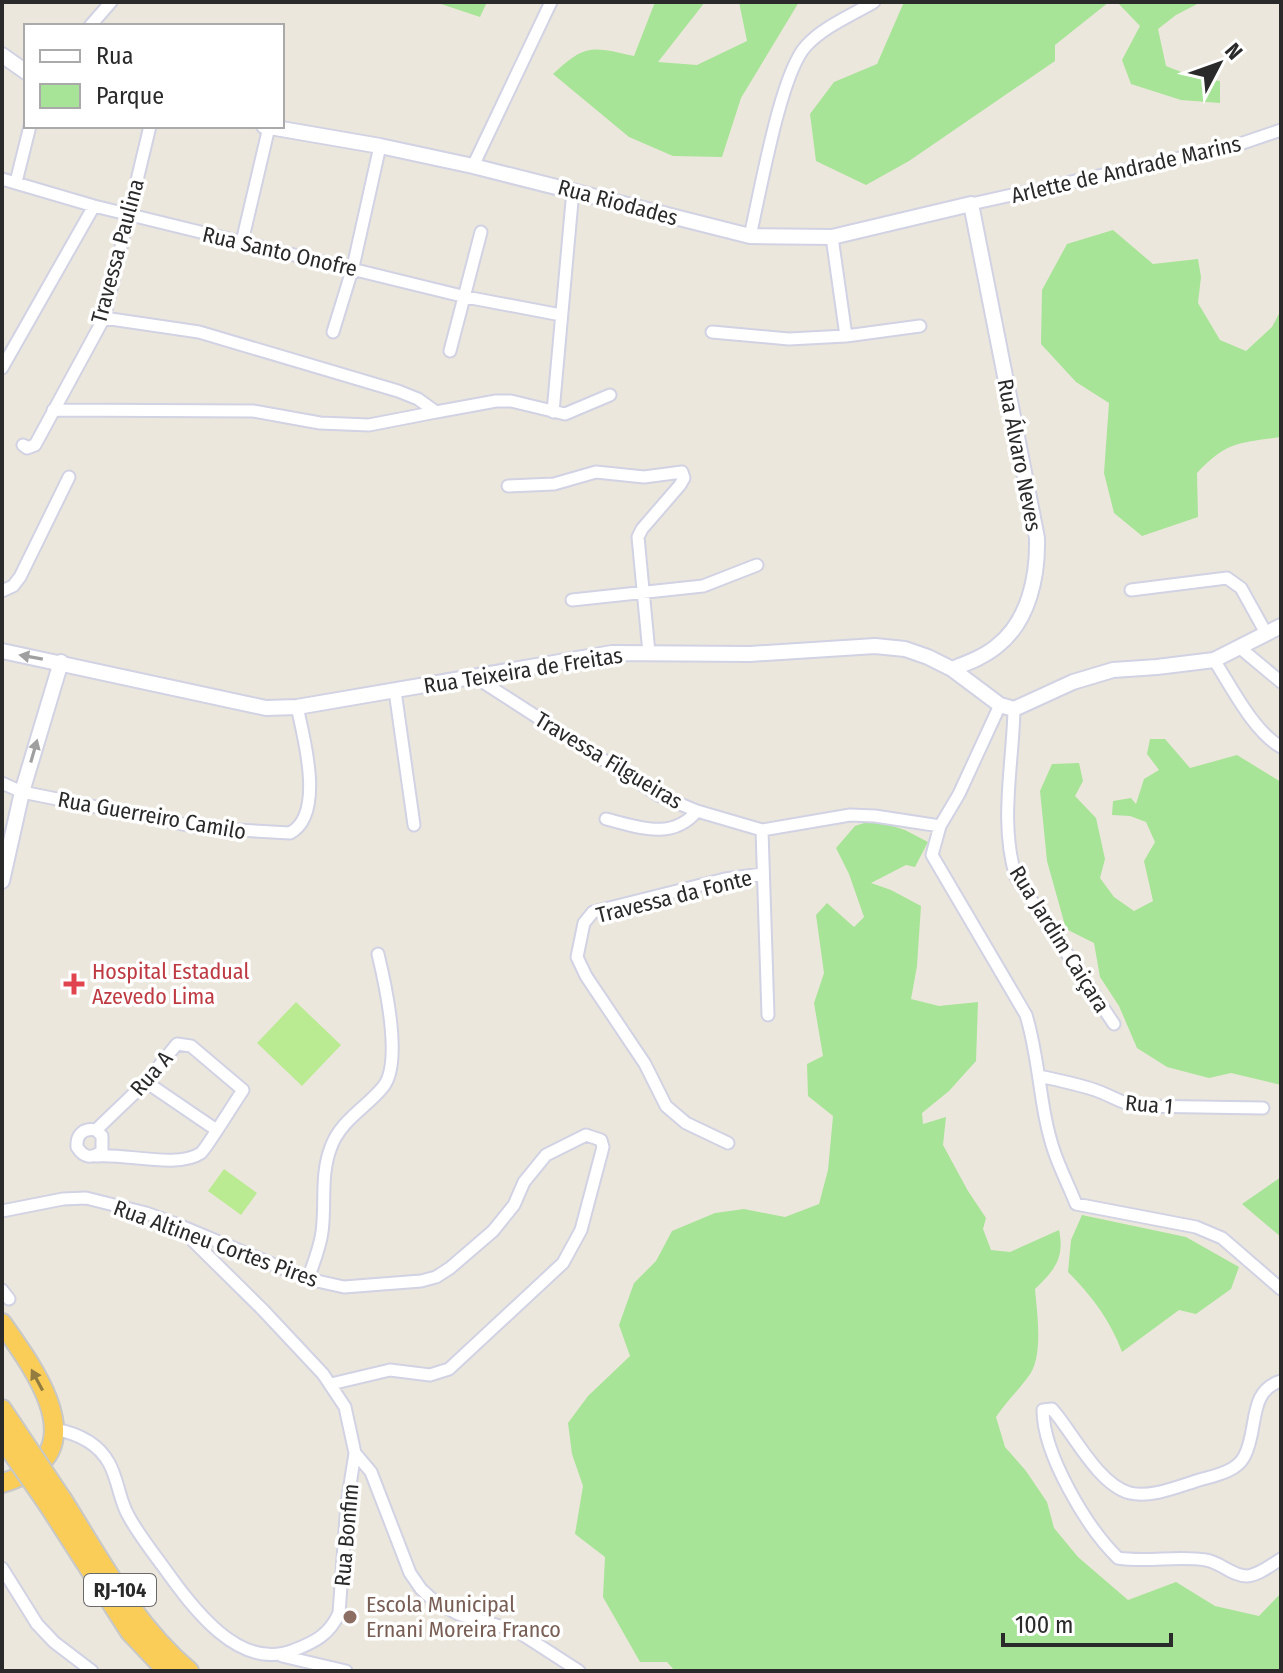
<svg xmlns="http://www.w3.org/2000/svg" width="1283" height="1673" font-family="'Fira Sans Condensed',sans-serif">
	<style>
		.green { fill: #a7e497 }
		.pitch { fill: #baeb93 }
		.lines { fill: none; stroke-linecap: round; stroke-linejoin: round }
		.minor-casing { stroke: #d1d2e3; stroke-width: 15 }
		.tertiary-casing { stroke: #d1d2e3; stroke-width: 18 }
		.trunk-casing { stroke: #c8c8c8; stroke-width: 22 }
		.minor { stroke: #fff; stroke-width: 11 }
		.tertiary { stroke: #fff; stroke-width: 14 }
		.trunk { stroke: #f9cd57; stroke-width: 18 }
		.trunk-bridge-casing { stroke: #c8c8c8; stroke-width: 22; stroke-linecap: butt }
		.trunk-bridge { stroke: #f9cd57; stroke-width: 18 }
		.oneway { fill: #9f9f9f }
		.oneway2 { fill: #927c40 }
		.health-dot { fill: #e0444e; stroke: #fff; stroke-width: 3 }
		.education-dot { fill: #8d6e63; stroke: #fff; stroke-width: 3 }
		.labels { text-anchor: middle; stroke-width: 7; stroke-linejoin: round; paint-order: stroke }
		.shield { fill: #fff; stroke: #6a6a6a; stroke-width: 2 }
		.shield-label { font-size: 20px; font-weight: bold; fill: #2a2a2a }
		.street-label { font-size: 22px; fill: #2a2a2a; stroke: #fff }
		.health-label { font-size: 22px; fill: #be3a42; stroke: #fff; text-anchor: start }
		.education-label { font-size: 22px; fill: #785e54; stroke: #fff; text-anchor: start }
	</style>
	<rect width="100%" height="100%" fill="#ece7dc"/>
	<!-- green -->
	<path class="green" d="M435,2H487L480,17Z
		M655,2H705L658,62L697,65L747,41L739,2H799L741,98L722,157L673,156L629,137L553,74C586,43 592,47 634,56Z
		M904,2H1109L1055,45V61L909,161L866,185L816,161L810,114L834,82L877,64Z
		M1117,2H1201L1176,15L1158,29L1166,66L1194,77L1220,81V103L1181,100L1131,84L1122,60L1140,26Z
		M1113,230L1153,264L1198,259L1201,277L1198,303L1220,340L1246,351L1272,327L1281,310V437C1239,443 1227,441 1197,473L1198,517L1142,536L1114,513L1104,473L1109,403L1076,382L1041,344L1042,290L1067,244Z
		M1150,739H1165L1190,768L1237,755L1281,782V1085L1231,1073L1209,1078L1167,1067L1137,1048L1119,1006L1100,977L1094,943L1066,929L1047,861L1040,791L1052,764L1079,763L1083,781L1075,796L1096,818L1105,859L1100,878L1114,897L1134,911L1153,901L1144,861L1155,842L1146,822L1130,816L1112,815L1113,801L1131,798L1136,804L1144,779L1159,770L1147,754Z
		M873,820L905,830L928,842L915,867L906,865L871,883L891,890L921,906L917,966L911,999L939,1006L978,1002L976,1061L949,1091L922,1113L923,1124L946,1117L943,1145L968,1191L986,1218L983,1229L991,1250L1010,1252L1059,1230C1065,1258 1054,1271 1035,1289C1037,1313 1044,1358 1028,1377C1017,1392 1007,1401 996,1417L1005,1447L1026,1471L1047,1502L1054,1528L1078,1557L1128,1600L1176,1582L1215,1606L1259,1616L1281,1593V1671H675L667,1662H640L603,1597L605,1557L575,1534L583,1486L572,1454L568,1423L588,1396L630,1356L619,1325L634,1283L656,1261L672,1231L715,1213L744,1209L785,1217L819,1204L828,1170L833,1116L808,1096L807,1064L823,1056L814,1003L824,973L816,915L827,903L854,927L864,917L849,874L836,848L855,826Z
		M1281,1177V1237L1242,1204Z
		M1082,1215L1186,1237L1239,1267L1231,1289L1196,1314L1179,1310L1122,1352C1110,1320 1092,1296 1068,1272L1071,1240Z"/>
	<!-- pitch -->
	<path class="pitch" d="M296,1002L341,1045L302,1086L257,1043Z
		M224,1169L257,1193L241,1215L208,1191Z"/>
	<g class="lines">
		<defs>
			<path id="minor" d="M90,26L111,2
				M473,166L551,2
				M2,179L94,206L466,297L561,315
				M16,182L30,126
				M971,204L1234,146L1281,130
				M750,236C760,194 780,74 806,46C823,27 852,15 874,2
				M832,237L846,336
				M242,242L269,127
				M104,318L199,332L398,391L418,399L436,412L496,401H511L565,414L610,395
				M333,332L353,267L380,146
				M712,332L789,339L846,336L920,326
				M450,351L481,232
				M2,368L94,206
				M53,410L253,411L320,423L369,425L436,412
				M553,412L573,190
				M23,445L27,448L35,445L104,318L150,126
				M508,486L554,484L596,472L644,477L682,472L684,478L680,485L642,529L638,537L649,653
				M1131,590L1227,578L1241,588L1266,633
				M2,591L13,586L20,577L69,477
				M572,600L703,586L757,565
				M1239,647L1281,682
				M1214,660C1231,686 1253,731 1281,747
				M475,677L658,795L697,811L762,830L850,815L875,816L940,826
				M395,691L414,825
				M1000,705L959,794L940,826L932,855L1026,1015C1040,1060 1039,1107 1054,1151C1060,1169 1069,1186 1076,1204L1196,1227L1222,1238L1281,1289
				M1014,709C1013,764 999,823 1016,877L1114,1024
				M2,783L22,792L202,828L290,833C325,815 304,738 297,707
				M606,819C639,827 672,841 697,811
				M762,830L768,1015
				M1039,1076C1058,1080 1077,1084 1095,1090C1110,1095 1121,1103 1136,1106L1263,1108
				M146,1082L215,1129
				M728,1143L686,1123L666,1106L645,1064L586,976L577,957L584,923L593,912L725,879L762,874
				M96,1156C126,1153 177,1169 201,1153C206,1149 236,1100 243,1090L191,1046L177,1044L146,1082L96,1130C84,1128 76,1134 77,1147C84,1158 92,1159 102,1151V1136L96,1130
				M2,1211L63,1199L86,1198L146,1213L176,1224L308,1279L344,1287L421,1281L436,1277L450,1268L493,1231L514,1205L524,1182L546,1155L586,1135L601,1140L603,1147L581,1230L563,1263L449,1369L430,1375L390,1370L331,1384
				M308,1279C313,1264 320,1248 322,1232C326,1203 320,1175 331,1147C341,1120 366,1108 383,1087C403,1063 385,983 378,954
				M2,1290L9,1299
				M1281,1381C1247,1391 1259,1430 1244,1457C1235,1473 1212,1476 1196,1481C1177,1487 1150,1498 1130,1493C1098,1485 1072,1431 1052,1409L1043,1410C1043,1454 1087,1528 1118,1558C1147,1563 1177,1555 1206,1560C1220,1562 1232,1576 1247,1576C1259,1575 1271,1565 1281,1559
				M54,1429C76,1433 98,1443 109,1463C118,1479 119,1499 128,1515C137,1532 150,1549 162,1565C190,1604 238,1673 294,1650C315,1642 330,1634 339,1613L347,1504L355,1453L345,1407L323,1374L263,1310L179,1227
				M355,1453L371,1472L410,1573L421,1589L434,1601L458,1614L517,1631L579,1671
				M2,1568L37,1624L54,1642L92,1671
				M282,1656L346,1671"/>
			<path id="tertiary" d="M2,55L26,72
				M264,126L380,146L473,166L750,236L832,237L971,204L1037,538C1038,576 1029,621 997,646C984,657 967,663 952,669
				M2,651L266,708L297,707L612,653L750,654L875,646L905,649L928,657L952,669L1000,705L1014,709L1073,682L1113,670L1157,667L1214,660L1281,626
				M2,881L22,792L61,662"/>
			<path id="trunk" d="M2,1323C26,1358 83,1431 36,1467C26,1474 14,1480 2,1483
				M2,1409L12,1424
				M62,1499C100,1559 134,1625 189,1671
				M49,1506L130,1632L167,1671"/>
		</defs>
		<!-- minor casing -->
		<use href="#minor" class="minor-casing"/>
		<!-- tertiary casing -->
		<use href="#tertiary" class="tertiary-casing"/>
		<!-- trunk casing -->
		<use href="#trunk" class="trunk-casing"/>
		<!-- minor -->
		<use href="#minor" class="minor"/>
		<!-- tertiary -->
		<use href="#tertiary" class="tertiary"/>
		<!-- trunk -->
		<use href="#trunk" class="trunk"/>
		<defs>
			<path id="trunk-bridge" d="M12,1424L62,1499
				M2,1438L49,1506"/>
		</defs>
		<!-- trunk-bridge casing -->
		<use href="#trunk-bridge" class="trunk-bridge-casing"/>
		<!-- trunk-bridge -->
		<use href="#trunk-bridge" class="trunk-bridge"/>
	</g>
	<!-- one-way arrows -->
	<defs><path id="oneway-solid" d="M-6-.8H1V-3.2L6.5 0L1 3.2V.8H-6Z" transform="scale(2)"/></defs>
	<g class="oneway">
		<use href="#oneway-solid" transform="translate(31 657) rotate(-170)"/>
		<use href="#oneway-solid" transform="translate(34 751) rotate(-74)"/>
	</g>
	<use class="oneway2" href="#oneway-solid" transform="translate(37 1380) rotate(-118)"/>
	<!-- markers -->
	<path class="health-dot" d="M70 972h8v8h8v8h-8v8h-8v-8h-8v-8h8z"/>
	<circle class="education-dot" cx="350" cy="1617" r="8"/>
	<g class="labels">
		<!-- shield labels -->
		<rect class="shield" x="84" y="1574" width="72" height="32" rx="6"/>
		<g class="shield-label">
			<text x="120" y="1597">RJ-104</text>
		</g>
		<!-- street labels -->
		<g class="street-label">
			<text transform="translate(1126 169) rotate(-13)" y="8">Arlette de Andrade Marins</text>
			<text transform="translate(618 202) rotate(15)" y="8">Rua Riodades</text>
			<text transform="translate(117 251) rotate(-75)" y="8">Travessa Paulina</text>
			<text transform="translate(280 251) rotate(13)" y="8">Rua Santo Onofre</text>
			<text transform="translate(1020 455) rotate(79)" y="8">Rua Álvaro Neves</text>
			<text transform="translate(523 670) rotate(-9)" y="8">Rua Teixeira de Freitas</text>
			<text transform="translate(609 760) rotate(31)" y="8">Travessa Filgueiras</text>
			<text transform="translate(152 815) rotate(10)" y="8">Rua Guerreiro Camilo</text>
			<text transform="translate(674 896) rotate(-14)" y="8">Travessa da Fonte</text>
			<text transform="translate(1060 939) rotate(58)" y="8">Rua Jardim Caiçara</text>
			<text transform="translate(151 1073) rotate(-49)" y="8">Rua A</text>
			<text transform="translate(1149 1104) rotate(5)" y="8">Rua 1</text>
			<text transform="translate(216 1243) rotate(20)" y="8">Rua Altineu Cortes Pires</text>
			<text transform="translate(346 1535) rotate(-85)" y="8">Rua Bonfim</text>
		</g>
		<!-- health labels -->
		<g class="health-label">
			<text x="92" y="979">Hospital Estadual<tspan x="92" dy="25">Azevedo Lima</tspan></text>
		</g>
		<!-- education labels -->
		<g class="education-label">
			<text x="366" y="1612">Escola Municipal<tspan x="366" dy="25">Ernani Moreira Franco</tspan></text>
		</g>
	</g>
	<!-- border -->
	<rect width="1283" height="1673" fill="none" stroke="#2a2a2a" stroke-width="8"/>
	<!-- legend -->
	<rect x="24" y="24" width="260" height="104" fill="#ffffff" stroke="#aaaaaa" stroke-width="2"/>
	<rect x="40" y="50" width="40" height="12" fill="#ffffff" stroke="#aaaaaa" stroke-width="2"/>
	<text x="96" y="64" font-size="24" fill="#2a2a2a">Rua</text>
	<rect x="40" y="84" width="40" height="24" fill="#a7e497" stroke="#aaaaaa" stroke-width="2"/>
	<text x="96" y="104" font-size="24" fill="#2a2a2a">Parque</text>
	<!-- north arrow -->
	<g transform="translate(1219 64) rotate(49)" stroke="#ffffff" stroke-width="6" paint-order="stroke">
	<path d="M0-6L14 30L0 20L-14 30Z" fill="#2a2a2a"/>
	<text y="-12" font-size="22" font-weight="bold" text-anchor="middle" fill="#2a2a2a">N</text>
	</g>
	<!-- scale -->
	<path d="M1003 1633v12h168v-12" fill="none" stroke="#2a2a2a" stroke-width="4"/>
	<text x="1015" y="1633" font-size="24" fill="#2a2a2a" stroke="#ffffff" stroke-width="6" paint-order="stroke">100 m</text>
</svg>
